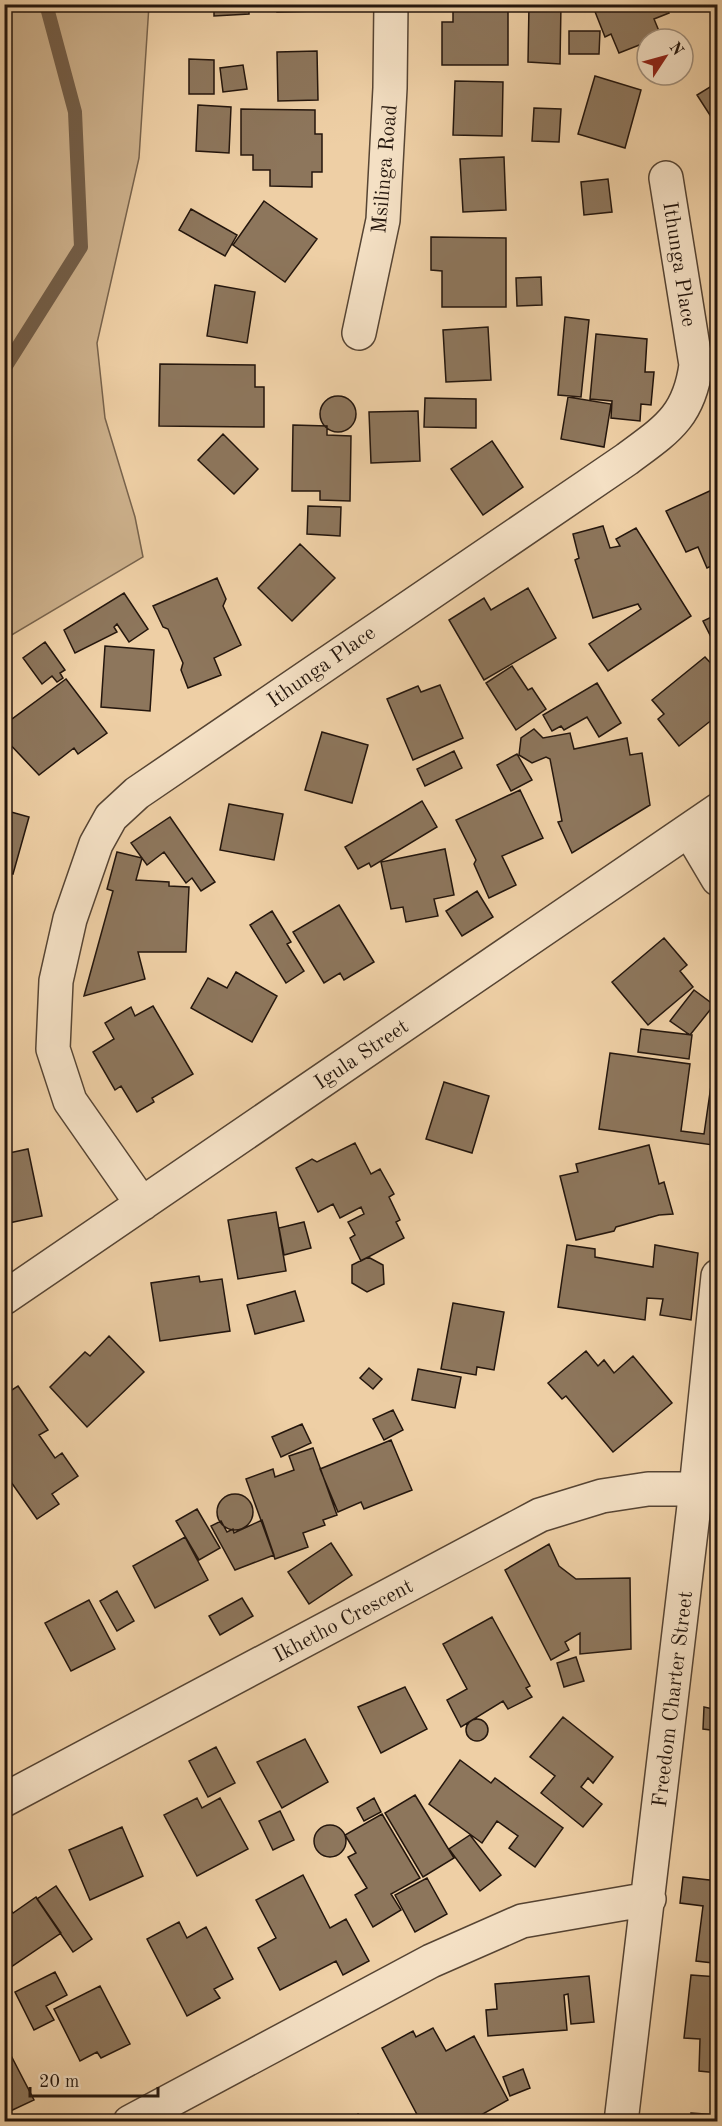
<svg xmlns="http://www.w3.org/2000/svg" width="722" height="2126" font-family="'Old Standard TT',serif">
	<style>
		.green { fill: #ccb08b; stroke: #78634c; stroke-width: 1.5 }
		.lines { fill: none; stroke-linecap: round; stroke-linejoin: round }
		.stream { stroke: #745f49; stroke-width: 14 }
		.building { fill: #8d765c; stroke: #24160d; stroke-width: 1.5 }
		.minor-casing { stroke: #564433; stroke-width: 36 }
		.minor { stroke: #f4e0c4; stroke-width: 33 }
		.labels { text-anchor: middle; stroke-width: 5; stroke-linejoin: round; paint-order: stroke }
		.street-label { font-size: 21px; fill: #24160d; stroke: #f4e0c4 }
	</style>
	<rect width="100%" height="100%" fill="#eecfa5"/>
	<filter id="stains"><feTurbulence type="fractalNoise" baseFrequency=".00333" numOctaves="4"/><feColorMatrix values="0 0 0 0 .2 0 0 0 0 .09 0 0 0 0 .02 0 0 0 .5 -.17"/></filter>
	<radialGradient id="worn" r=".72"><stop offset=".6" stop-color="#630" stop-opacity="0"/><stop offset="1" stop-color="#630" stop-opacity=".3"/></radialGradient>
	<!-- green -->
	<path class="green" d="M4,5H149L139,158L97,343L105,418L135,517L143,557L5,639Z"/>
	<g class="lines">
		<!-- stream -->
		<path class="stream" d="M4,369L81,247L75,112L46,4"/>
	</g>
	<!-- building -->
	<path class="building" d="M214,4H249V14L214,16Z
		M277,4H317V11L277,12Z
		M453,4H508V65H442V22H453Z
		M529,4H561L560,64L528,62Z
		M592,4H665L669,13L654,19L661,36L647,39V42L619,53L611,34L605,37Z
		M569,31H600L599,54H569Z
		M317,51L318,100L278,101L277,52Z
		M189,59L214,60V94H189Z
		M243,65L247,89L223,92L220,68Z
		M595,76L641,90L625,148L578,134Z
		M455,81L503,82L502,136L453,135Z
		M718,82V125L717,126L697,95Z
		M198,105L231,107L229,153L196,151Z
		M534,108L561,109L559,142L532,141Z
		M241,109L315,110V134H322V172H312V187L270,186V170H253V155H241Z
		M504,157L506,210L463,212L460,159Z
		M608,179L612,212L584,215L581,182Z
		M264,201L317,239L285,282L233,245Z
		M191,209L237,235L225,256L179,230Z
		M431,237L506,238V307H442V271L431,270Z
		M541,277L542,305L517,306L516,278Z
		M215,285L255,292L247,343L207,336Z
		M565,317L589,320L581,397L558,395Z
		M488,327L491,380L446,382L443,330Z
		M596,334L647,339L645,372H654L651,405L641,404L640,421L611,418L612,401L590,399Z
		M160,364L255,365V387H264V427L159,426Z
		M320 414a18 18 0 1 1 36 0a18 18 0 1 1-36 0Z
		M568,397L611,404L604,447L561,439Z
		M425,398L476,399V428L424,427Z
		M418,411L420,461L371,463L369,412Z
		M293,425L327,426V435L351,436L350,501L320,500V491H292Z
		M223,434L258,469L234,494L198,460Z
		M492,441L523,487L483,515L451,469Z
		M714,489L718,496V563L707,568L698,547L686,552L666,511Z
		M308,506L341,507L340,536L307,534Z
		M603,526L610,548L620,546L616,539L636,528L691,616L608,671L589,644L641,609L638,604L593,618L575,560L579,558L573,534Z
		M300,544L335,578L292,621L258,588Z
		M217,578L226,599L223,606L241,645L214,658L221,675L188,688L181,670L183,663L168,629L163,627L153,606Z
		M528,588L556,638L484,680L449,620L484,598L491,610Z
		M124,593L148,629L129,642L117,624L114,627L117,632L75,653L64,630Z
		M718,614V646L716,647L703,621Z
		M45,642L65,670L60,673L63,678L57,682L52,676L42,684L23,658Z
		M105,646L154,650L150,711L101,707Z
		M705,657L718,671V715L679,746L658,719L664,714L652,700Z
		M512,666L528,690L532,688L546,709L516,730L486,683Z
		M66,679L107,733L78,754L74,748L39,775L4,738V725Z
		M597,683L621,723L599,737L587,717L564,730L561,726L552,731L543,715Z
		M440,685L463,738L413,760L387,699L418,686L421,692Z
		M534,729L543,738L570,733L574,749L627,738L630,755L642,753L650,805L572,853L558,822L562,821L550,759L546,757L532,763L519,755L521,738Z
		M322,732L368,745L352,803L305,790Z
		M454,751L462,768L425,786L417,769Z
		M517,754L532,780L511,791L497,765Z
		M520,790L543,838L502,856L516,885L489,898L474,864L476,860L456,820Z
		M422,801L437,827L371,867L369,863L358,869L345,847Z
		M229,804L283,814L274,860L220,850Z
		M4,810L29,817L13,874L4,871Z
		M170,817L215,882L201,891L192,878L186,883L164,852L147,865L131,843Z
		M445,849L454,895L434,899L438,916L406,922L403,907L391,909L381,862Z
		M117,852L142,858L136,880L169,882V886L189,887L186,952H138L145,979L84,996L113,891L107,889Z
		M477,891L493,917L462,936L446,911Z
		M339,905L374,962L344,980L340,973L324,983L293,932Z
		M272,911L291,942L287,944L304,971L286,983L250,925Z
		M664,938L687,965L680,971L693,987L648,1025L612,982Z
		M236,972L277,996L252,1042L191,1008L208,978L227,988Z
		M694,990L714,1005L690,1035L670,1021Z
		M153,1006L193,1074L152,1098L154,1102L137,1112L121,1086L115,1090L93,1052L114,1039L105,1023L131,1007L135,1016Z
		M641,1029L692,1035L689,1059L638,1052Z
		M610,1053L690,1064L681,1131L704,1134L714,1065H718V1113L713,1145L599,1129Z
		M444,1082L489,1096L472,1153L426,1139Z
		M355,1143L371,1174L380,1169L394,1194L389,1197L400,1220L396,1222L404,1238L361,1261L350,1238L355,1235L348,1222L364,1214L361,1207L340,1218L333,1204L318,1212L296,1168L312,1159L317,1162Z
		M649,1145L659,1184L664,1182L673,1214L659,1215L616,1227L614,1231L576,1240L560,1176L578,1172L576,1164Z
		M28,1149L42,1216L4,1224V1154Z
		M276,1212L286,1271L238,1279L228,1220Z
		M304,1222L311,1248L284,1255L279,1228Z
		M567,1245L595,1249V1257L653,1267L655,1245L698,1253L691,1320L660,1315L663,1299L647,1298L645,1320L558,1307Z
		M368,1257L383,1265L384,1284L367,1292L352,1283V1265Z
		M199,1276L200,1282L222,1279L230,1331L160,1341L151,1283Z
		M295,1291L304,1321L255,1334L247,1305Z
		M453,1303L504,1312L494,1370L477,1367L476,1375L441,1369Z
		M109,1336L144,1372L87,1427L50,1387L85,1352L90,1356Z
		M586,1351L598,1366L604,1360L614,1373L633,1356L672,1403L613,1452L566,1396L562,1399L548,1383Z
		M369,1368L382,1379L373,1389L360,1378Z
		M418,1369L461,1377L455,1408L412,1400Z
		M18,1386L48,1430L39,1435L55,1458L62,1453L78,1476L52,1494L59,1504L37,1519L4,1472V1395Z
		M393,1410L403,1430L384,1440L373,1419Z
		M302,1424L311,1443L281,1457L272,1437Z
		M391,1440L412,1490L364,1509L361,1502L338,1512L320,1469Z
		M313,1448L337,1515L323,1520L325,1525L303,1533L308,1547L275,1559L246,1479L273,1469L275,1477L294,1470L289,1456Z
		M217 1512a18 18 0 1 1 36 0a18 18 0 1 1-36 0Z
		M197,1509L220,1548L199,1560L176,1521Z
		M262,1520L274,1555L235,1570L211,1526L221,1521L227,1532L233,1529L234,1533Z
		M185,1537L208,1580L155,1608L133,1566Z
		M331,1543L352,1575L309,1604L288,1572Z
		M549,1544L559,1566L576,1579L630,1578L631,1649L580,1654V1633L565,1642L569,1650L551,1660L505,1570Z
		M117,1591L134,1621L117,1631L100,1601Z
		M242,1598L253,1616L220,1635L209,1616Z
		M89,1600L115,1649L71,1671L45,1623Z
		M492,1617L530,1686L526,1688L532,1697L508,1709L503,1701L461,1727L447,1700L467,1689L443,1644Z
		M576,1657L584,1681L564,1687L557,1663Z
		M405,1687L427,1729L381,1753L358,1707Z
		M4,1696L11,1709L4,1713Z
		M704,1707L718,1710V1731L703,1729Z
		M563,1717L613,1757L593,1783L588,1778L581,1787L602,1804L583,1827L541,1793L555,1776L530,1757Z
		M466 1730a11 11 0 1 1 22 0a11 11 0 1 1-22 0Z
		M305,1739L328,1782L282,1808L257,1762Z
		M216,1747L235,1783L208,1797L189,1761Z
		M460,1760L491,1783L495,1778L563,1828L535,1867L509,1848L518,1836L497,1821L482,1843L429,1804Z
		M415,1795L454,1858L423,1877L385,1813Z
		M197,1798L202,1808L220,1798L248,1849L197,1876L164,1815Z
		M374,1798L381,1812L364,1821L357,1808Z
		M280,1811L294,1840L273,1850L259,1821Z
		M382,1814L420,1878L391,1894L401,1910L373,1927L355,1895L367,1888L348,1857L356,1853L345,1835Z
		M717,1823H718V1857L712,1856Z
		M314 1841a16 16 0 1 1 32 0a16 16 0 1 1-32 0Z
		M122,1827L143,1876L90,1900L69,1850Z
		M470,1835L501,1875L480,1891L449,1849Z
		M303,1875L330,1928L346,1919L369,1961L343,1975L336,1961L280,1990L258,1948L276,1938L256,1900Z
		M683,1877L718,1881V1973H712L713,1963L696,1961L703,1906L680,1903Z
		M427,1878L447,1914L415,1932L395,1895Z
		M56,1886L92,1939L73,1952L37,1899Z
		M36,1897L61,1933L5,1971L4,1902L13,1913Z
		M179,1922L187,1938L206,1927L233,1979L214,1989L220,1998L187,2016L147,1939Z
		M55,1972L67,1995L46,2006L54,2020L34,2030L15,1992Z
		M691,1975L718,1977V2073L699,2071L700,2039L684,2038Z
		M589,1976L594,2022L571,2024L568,1994L564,1995L567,2030L488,2036L486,2010L497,2009L495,1984Z
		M100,1986L130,2044L101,2058L97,2052L80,2061L54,2009Z
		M433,2028L446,2051L474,2036L508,2100L479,2116L481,2122H421L382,2048L413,2031L416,2037Z
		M4,2042L34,2100L4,2114Z
		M523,2069L530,2088L510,2096L503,2077Z
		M691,2113L718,2115V2122H691Z
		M358,2114L362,2122H345Z"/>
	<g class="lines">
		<defs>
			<path id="minor" d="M359,333L383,220L390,88L391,4
				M689,830L718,879
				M142,1204L70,1101L53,1049L56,981L70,919L96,844L111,817L137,793L627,459C666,430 689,417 696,365L666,178
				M4,1298L718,810
				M4,1800L540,1515L602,1496L648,1489H696
				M130,2122L431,1961L522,1921L649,1899
				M621,2122L696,1489L718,1276"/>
		</defs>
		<!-- minor casing -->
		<use href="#minor" class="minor-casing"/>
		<!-- minor -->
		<use href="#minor" class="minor"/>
	</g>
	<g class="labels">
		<!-- street labels -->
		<g class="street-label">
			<text transform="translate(384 169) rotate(-85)" y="7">Msilinga Road</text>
			<text transform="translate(680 264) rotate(81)" y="7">Ithunga Place</text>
			<text transform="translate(321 666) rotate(-35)" y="7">Ithunga Place</text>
			<text transform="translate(361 1054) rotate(-34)" y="7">Igula Street</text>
			<text transform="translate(343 1620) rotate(-28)" y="7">Ikhetho Crescent</text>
			<text transform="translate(672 1699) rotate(-83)" y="7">Freedom Charter Street</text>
		</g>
	</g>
	<!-- margin -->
	<rect width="722" height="2126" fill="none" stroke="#eecfa5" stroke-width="24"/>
	<rect x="6" y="6" width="710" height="2114" fill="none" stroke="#24160d" stroke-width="3"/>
	<rect x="12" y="12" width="698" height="2102" fill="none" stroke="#24160d" stroke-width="1.5"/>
	<!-- north arrow -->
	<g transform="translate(665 57) rotate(54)"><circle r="28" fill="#f4e0c4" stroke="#a18f7b" stroke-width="1.5"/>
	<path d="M0-4.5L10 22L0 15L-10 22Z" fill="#8f2418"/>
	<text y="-9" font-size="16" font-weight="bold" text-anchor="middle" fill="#24160d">N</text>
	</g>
	<!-- scale -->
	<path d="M30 2087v9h128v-9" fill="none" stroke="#24160d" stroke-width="3"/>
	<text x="39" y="2087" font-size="18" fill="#24160d" stroke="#f4e0c4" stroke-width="4.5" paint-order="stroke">20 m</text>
	<rect width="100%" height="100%" filter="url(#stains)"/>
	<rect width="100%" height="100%" fill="url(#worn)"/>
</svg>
